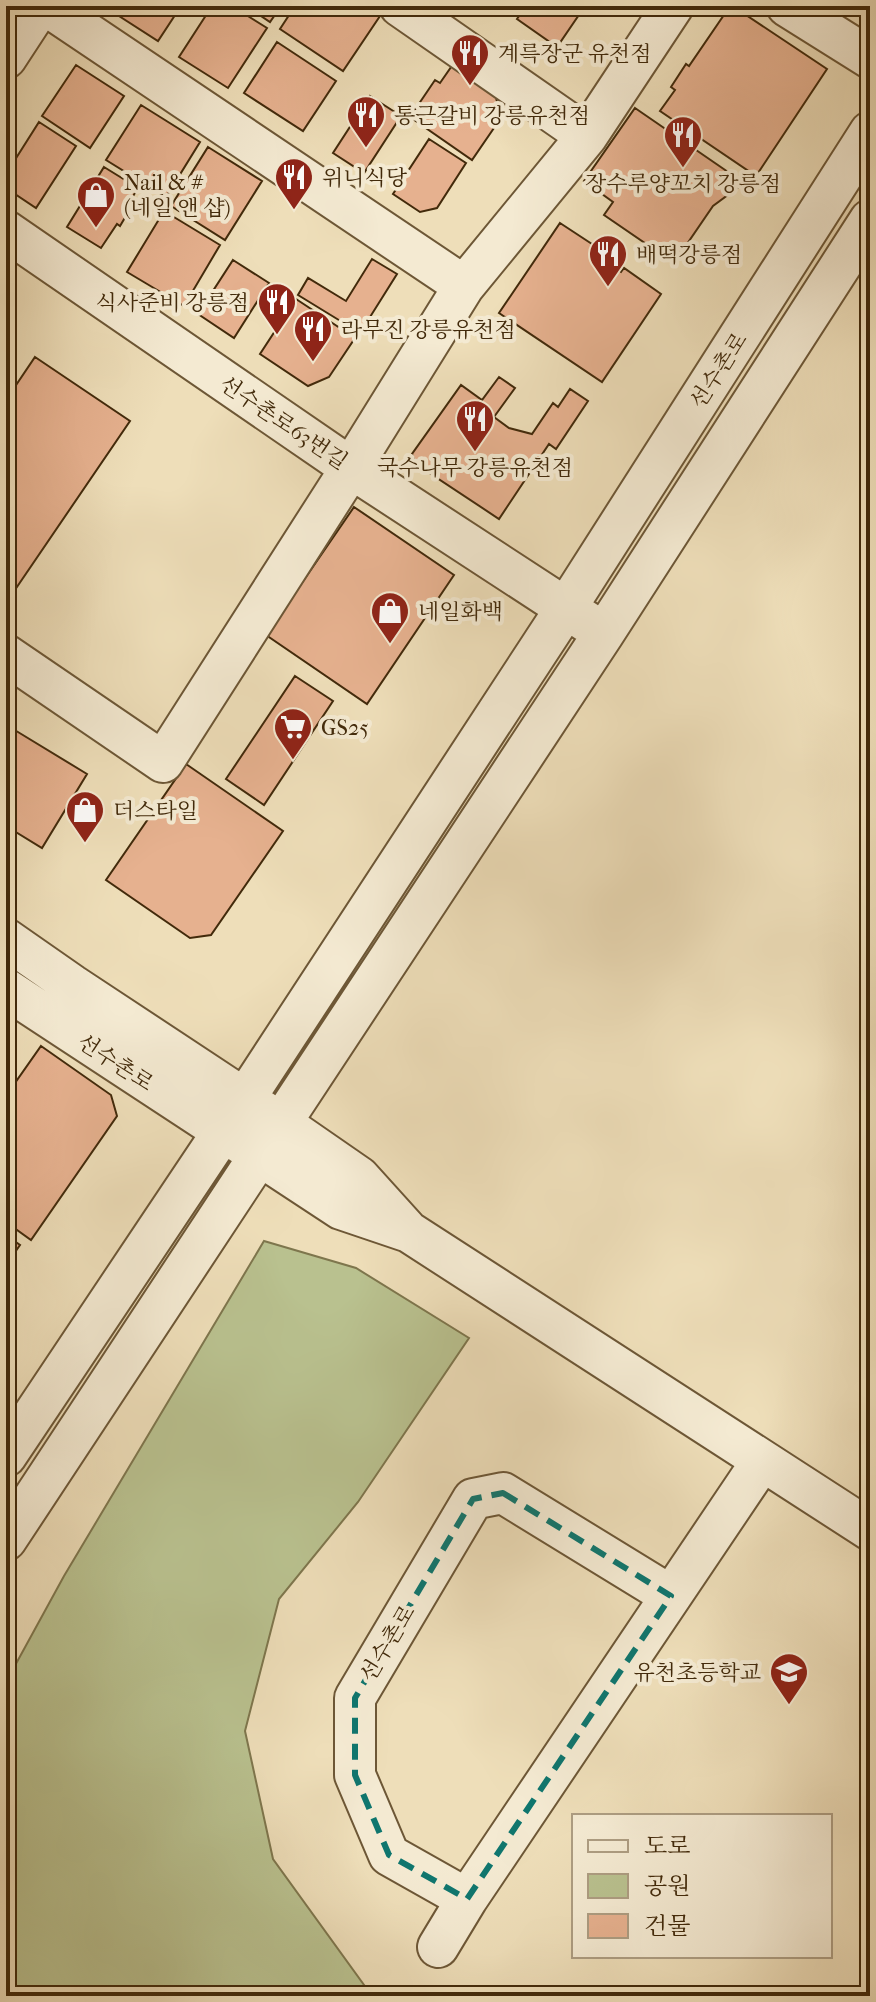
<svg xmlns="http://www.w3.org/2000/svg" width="876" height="2002" font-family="'IM FELL French Canon','Noto Serif KR',serif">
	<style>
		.green { fill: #b9c18f; stroke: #7e764d; stroke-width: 2 }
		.building { fill: #e6b18f; stroke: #422a0b; stroke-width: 2 }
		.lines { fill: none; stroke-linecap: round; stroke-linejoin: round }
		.minor-casing { stroke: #6d5736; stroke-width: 44 }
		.minor { stroke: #f4ead2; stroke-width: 40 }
		.marked { fill: none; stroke: #0f766e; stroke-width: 6; stroke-dasharray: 16 10; stroke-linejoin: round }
		.labels { text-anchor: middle; stroke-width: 8; stroke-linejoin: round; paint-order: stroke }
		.poi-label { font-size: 22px; fill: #422a0b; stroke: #f4ead2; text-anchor: start }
		.street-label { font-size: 22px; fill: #422a0b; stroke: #f4ead2 }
	</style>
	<rect width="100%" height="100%" fill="#eedeb9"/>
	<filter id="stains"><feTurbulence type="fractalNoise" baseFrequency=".0025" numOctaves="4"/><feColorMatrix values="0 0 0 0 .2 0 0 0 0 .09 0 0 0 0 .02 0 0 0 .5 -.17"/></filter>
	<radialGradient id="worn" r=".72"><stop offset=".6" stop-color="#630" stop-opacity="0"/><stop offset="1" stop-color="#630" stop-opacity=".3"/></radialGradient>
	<!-- green -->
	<path class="green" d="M264,1241L356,1268L469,1338L358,1502L279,1599L245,1731L273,1859L372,1996H6V1682L64,1576Z"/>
	<!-- building -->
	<path class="building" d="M126,6H181L158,41L119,16Z
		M212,6H232L267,28L228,88L179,57Z
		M246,6H281L270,22Z
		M295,6H372L382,13L343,71L280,29Z
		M526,6H585L557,47L517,19Z
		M734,7L827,69L756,176L660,111L675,90L671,87L686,64L689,66L726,12Z
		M277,42L336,81L303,131L244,93Z
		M456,60L494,87L498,107L489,120L496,125L472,160L410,117L435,80L440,83Z
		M76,65L124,96L90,148L42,116Z
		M370,96L401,116L364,173L333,153Z
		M141,105L200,142L166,197L106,160Z
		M635,108L744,183L713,206L674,263L604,215L613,202L584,181Z
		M39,122L76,146L36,208L6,188V174Z
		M429,139L466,163L437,208L420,212L393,194Z
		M208,147L262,181L225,240L171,206Z
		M104,167L138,188L130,201L133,204L120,226L117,224L101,248L67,227Z
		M164,211L220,245L184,306L127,272Z
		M560,223L598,248L594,254L621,272L624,268L661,294L602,382L499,313Z
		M372,259L397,274L360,333L298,295L308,278L346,301Z
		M233,260L269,283L234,338L198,314Z
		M296,299L355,338L329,377L308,386L260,354Z
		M35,357L130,421L6,603V400Z
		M499,377L515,388L494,417L509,428L532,434L553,403L558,407L570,389L588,401L556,449L549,444L499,519L416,464L412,454L461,385L482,400Z
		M354,507L454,575L367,704L266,635Z
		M295,676L333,701L264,805L226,779Z
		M13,729L87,774L42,848L6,826V740Z
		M186,764L283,831L211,935L190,938L106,880Z
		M41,1046L111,1095L117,1116L31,1240L6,1222V1087L10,1090Z
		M6,1235L20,1245L6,1265Z"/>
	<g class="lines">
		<defs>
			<path id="minor" d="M47,6L464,286
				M400,6L587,136
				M787,6L870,58
				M6,58L40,6
				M6,231L351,468L587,622
				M6,655L163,762L351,468L464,286L587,136L673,6
				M6,939L72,985L281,1123L359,1177L406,1229
				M6,989L341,1209L409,1232L870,1530
				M6,1456L244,1100L566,608L870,132
				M6,1540L604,633L870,220
				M467,1899L389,1855L355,1775V1698L473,1499L503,1493L671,1596
				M438,1947L467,1899L762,1461"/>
		</defs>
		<!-- minor casing -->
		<use href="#minor" class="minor-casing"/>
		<!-- minor -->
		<use href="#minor" class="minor"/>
	</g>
	<!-- marked area -->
	<path class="marked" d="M503,1493L671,1596L467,1899L389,1855L355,1775V1698L473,1499Z"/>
	<!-- icons -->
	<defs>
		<symbol id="restaurant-pin" viewBox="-11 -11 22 30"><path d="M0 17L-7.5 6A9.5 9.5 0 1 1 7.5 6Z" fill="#8f2418" stroke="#f4ead2"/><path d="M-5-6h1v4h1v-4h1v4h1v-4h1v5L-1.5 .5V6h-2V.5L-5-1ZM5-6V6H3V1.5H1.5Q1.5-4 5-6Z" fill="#fff"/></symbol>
		<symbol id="shop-pin" viewBox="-11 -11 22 30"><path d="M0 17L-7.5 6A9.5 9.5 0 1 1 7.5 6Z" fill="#8f2418" stroke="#f4ead2"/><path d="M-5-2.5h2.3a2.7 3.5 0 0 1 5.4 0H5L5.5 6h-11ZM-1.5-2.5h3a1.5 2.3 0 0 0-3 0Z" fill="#fff"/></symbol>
		<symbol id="supermarket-pin" viewBox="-11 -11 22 30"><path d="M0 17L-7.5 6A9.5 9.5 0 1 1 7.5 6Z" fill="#8f2418" stroke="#f4ead2"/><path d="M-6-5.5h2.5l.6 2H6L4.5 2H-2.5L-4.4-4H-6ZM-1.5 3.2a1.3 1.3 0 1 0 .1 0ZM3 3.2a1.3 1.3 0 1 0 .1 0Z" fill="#fff"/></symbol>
		<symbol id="school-pin" viewBox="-11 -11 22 30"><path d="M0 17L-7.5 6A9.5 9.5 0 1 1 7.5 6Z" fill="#8f2418" stroke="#f4ead2"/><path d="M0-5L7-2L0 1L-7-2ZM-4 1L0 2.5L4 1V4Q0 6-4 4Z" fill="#fff"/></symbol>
	</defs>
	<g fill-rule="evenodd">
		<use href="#restaurant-pin" x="448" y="31" width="44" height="60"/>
		<use href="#restaurant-pin" x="344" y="93" width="44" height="60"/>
		<use href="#restaurant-pin" x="661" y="113" width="44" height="60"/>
		<use href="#restaurant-pin" x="272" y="155" width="44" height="60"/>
		<use href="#shop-pin" x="74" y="173" width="44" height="60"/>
		<use href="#restaurant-pin" x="586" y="232" width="44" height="60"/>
		<use href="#restaurant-pin" x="255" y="280" width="44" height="60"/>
		<use href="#restaurant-pin" x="291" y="307" width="44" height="60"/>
		<use href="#restaurant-pin" x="453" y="397" width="44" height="60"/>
		<use href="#shop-pin" x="368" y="589" width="44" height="60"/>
		<use href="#supermarket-pin" x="271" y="705" width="44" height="60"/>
		<use href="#shop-pin" x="63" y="788" width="44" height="60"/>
		<use href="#school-pin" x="767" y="1650" width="44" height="60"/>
	</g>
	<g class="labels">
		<!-- poi labels -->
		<g class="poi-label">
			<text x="498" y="61">계륵장군 유천점</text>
			<text x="394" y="123">통근갈비 강릉유천점</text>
			<text x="322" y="185">위니식당</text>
			<text x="124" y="190">Nail &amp; #<tspan x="124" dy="25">(네일 앤 샵)</tspan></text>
			<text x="683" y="191" text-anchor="middle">장수루양꼬치 강릉점</text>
			<text x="636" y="262">배떡강릉점</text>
			<text x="249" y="310" text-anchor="end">식사준비 강릉점</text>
			<text x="341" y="337">라무진 강릉유천점</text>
			<text x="475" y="475" text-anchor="middle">국수나무 강릉유천점</text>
			<text x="418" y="619">네일화백</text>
			<text x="321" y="735">GS25</text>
			<text x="113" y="818">더스타일</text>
			<text x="761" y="1680" text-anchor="end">유천초등학교</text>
		</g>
		<!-- street labels -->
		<g class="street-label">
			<text transform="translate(718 370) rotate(-57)" y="8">선수촌로</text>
			<text transform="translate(284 422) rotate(34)" y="8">선수촌로63번길</text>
			<text transform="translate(116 1062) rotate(33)" y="8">선수촌로</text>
			<text transform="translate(387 1643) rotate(-59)" y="8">선수촌로</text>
		</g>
	</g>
	<!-- margin -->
	<rect width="876" height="2002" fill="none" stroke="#eedeb9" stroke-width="32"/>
	<rect x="8" y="8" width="860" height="1986" fill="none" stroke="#422a0b" stroke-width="4"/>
	<rect x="16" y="16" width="844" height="1970" fill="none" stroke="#422a0b" stroke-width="2"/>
	<!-- legend -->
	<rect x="572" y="1814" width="260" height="144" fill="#f4ead2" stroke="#ad9d82" stroke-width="2"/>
	<rect x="588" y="1840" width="40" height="12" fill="#f4ead2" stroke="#ad9d82" stroke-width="2"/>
	<text x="644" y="1854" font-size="24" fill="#422a0b">도로</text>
	<rect x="588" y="1874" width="40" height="24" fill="#b9c18f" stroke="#ad9d82" stroke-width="2"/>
	<text x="644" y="1894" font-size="24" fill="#422a0b">공원</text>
	<rect x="588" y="1914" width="40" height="24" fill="#e6b18f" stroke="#ad9d82" stroke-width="2"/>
	<text x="644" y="1934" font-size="24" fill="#422a0b">건물</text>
	<rect width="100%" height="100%" filter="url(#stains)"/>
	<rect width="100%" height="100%" fill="url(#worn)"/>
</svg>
